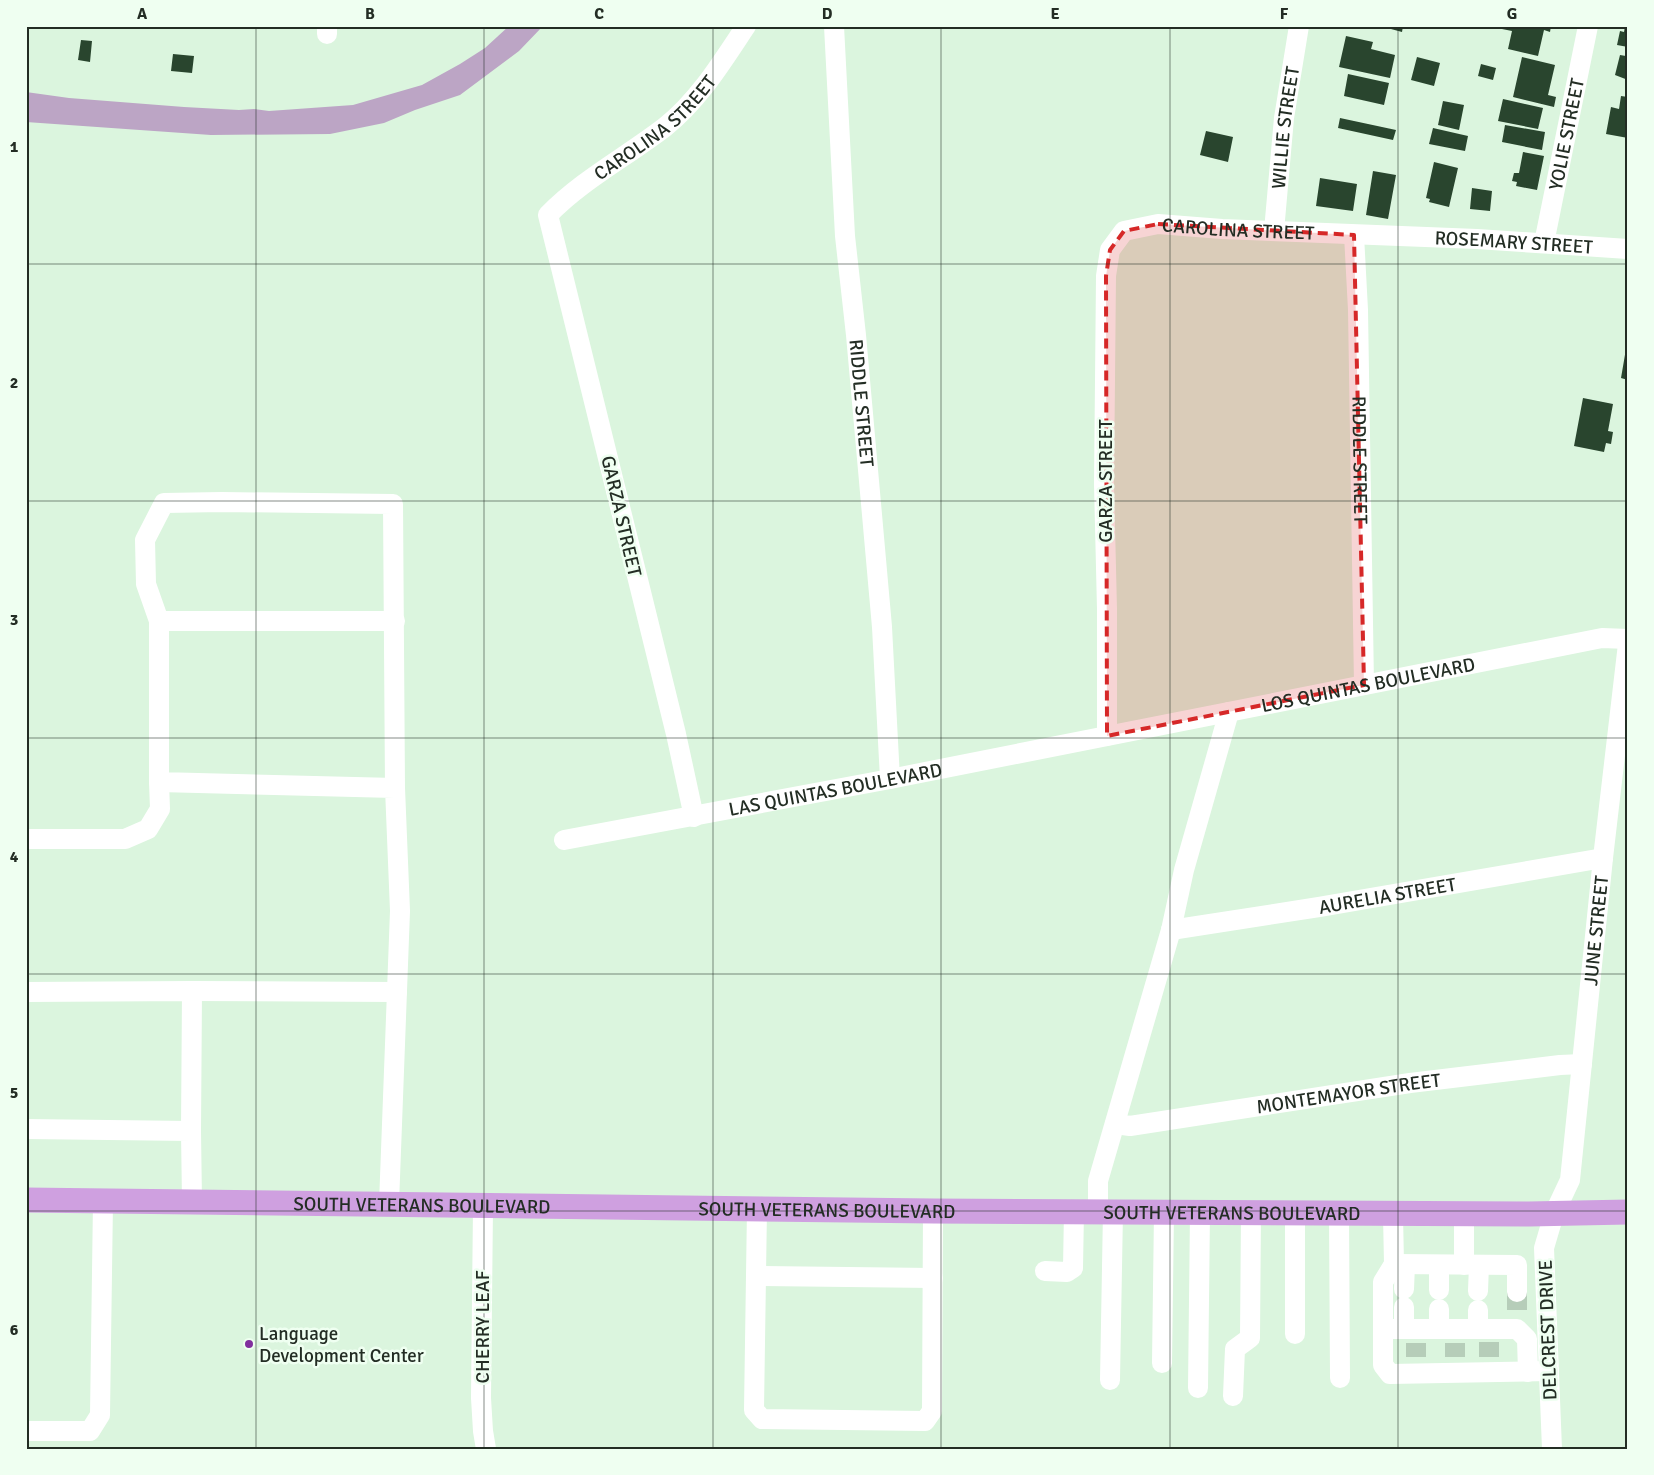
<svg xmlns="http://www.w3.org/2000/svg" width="1654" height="1475" font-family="Signika,sans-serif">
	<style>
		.water { fill: #bca5c5 }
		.building { fill: #29452e }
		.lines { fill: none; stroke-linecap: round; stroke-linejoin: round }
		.minor-tunnel { stroke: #b6cdb9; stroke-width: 20; stroke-dasharray: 20 10; stroke-linecap: butt }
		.minor { stroke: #fff; stroke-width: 20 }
		.major { stroke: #cfa0e0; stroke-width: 25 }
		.marked { fill: #d62828; fill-opacity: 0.2; stroke: #d62828; stroke-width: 4; stroke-dasharray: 10 6; stroke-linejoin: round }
		.grid { fill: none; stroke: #232d24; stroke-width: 1; stroke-opacity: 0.55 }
		.poi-dot { fill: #812f9e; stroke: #effff1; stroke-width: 2 }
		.labels { text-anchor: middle; stroke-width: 5; stroke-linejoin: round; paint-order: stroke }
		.street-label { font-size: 19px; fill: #232d24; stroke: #effff1 }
		.poi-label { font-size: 19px; fill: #232d24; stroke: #effff1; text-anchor: start }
		.neatline { fill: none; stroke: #232d24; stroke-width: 2 }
		.grid-label { font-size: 16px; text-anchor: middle; font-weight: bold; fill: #232d24 }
	</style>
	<rect width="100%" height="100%" fill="#dbf5de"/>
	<!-- water -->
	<path class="water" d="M509,26H543L519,51L460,95L415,110L384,123L330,134L211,135L26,122V92L69,98L184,107L239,110L254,109L269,111L353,105L422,85L460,64L485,48Z"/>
	<!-- building -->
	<path class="building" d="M1380,26H1403L1402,32Z
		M1503,26H1551L1550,32L1544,30L1538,56L1508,49L1512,31L1502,29Z
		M1625,26H1628V47L1617,45L1620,31L1624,32Z
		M1346,36L1373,42L1371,49L1395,55L1390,78L1339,67Z
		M81,40L92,41L90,62L78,60Z
		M1628,52V80L1615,75L1620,55L1626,56Z
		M173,54L194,56L192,73L171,71Z
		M1417,57L1440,63L1434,86L1411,80Z
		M1522,57L1555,65L1548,95L1556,97L1554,107L1513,97Z
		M1481,64L1496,68L1493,80L1478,76Z
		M1348,74L1389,83L1384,105L1344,96Z
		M1621,96L1628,97V138L1606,134L1611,107L1619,109Z
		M1503,99L1543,108L1538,129L1498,121Z
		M1443,101L1464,105L1459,130L1438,125Z
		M1340,118L1396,130L1393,140L1338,128Z
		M1505,125L1545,132L1542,150L1502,142Z
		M1433,128L1468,136L1465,151L1429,144Z
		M1206,131L1233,137L1228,162L1200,155Z
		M1523,152L1544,156L1537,190L1516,186L1517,182L1512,181L1514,173H1519Z
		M1434,162L1458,168L1449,207L1429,202L1430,199L1426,198Z
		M1373,171L1396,175L1388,219L1366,215Z
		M1320,178L1357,184L1353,211L1316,206Z
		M1472,188L1492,191L1490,211L1470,209Z
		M1627,343H1628V380L1621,378Z
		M1583,398L1613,404L1608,431L1613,432L1611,444L1606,443L1604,452L1574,446Z"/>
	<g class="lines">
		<!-- minor-tunnel -->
		<path class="minor-tunnel" d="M1517,1292V1310
			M1489,1342V1357
			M1416,1343V1357
			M1455,1343V1357"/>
		<!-- minor -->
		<g class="minor">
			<path id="s1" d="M834,26L845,236L856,335L882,627L890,779"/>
			<path d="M327,34V26"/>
			<path id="s2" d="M1274,231L1284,118L1299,26"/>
			<path id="s3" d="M1354,235L1358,310L1364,685"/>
			<path id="s4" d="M1544,243L1588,26"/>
			<path d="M159,621H395"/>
			<path id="s5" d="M1107,736V609L1104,484L1106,276L1110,250L1124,231L1158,224L1222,229L1477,239L1628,249"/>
			<path id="s6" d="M694,817L676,734L548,215C582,180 626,157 665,127C699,100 722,62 746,26"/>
			<path d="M26,839H125L148,829L160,809L159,782"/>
			<path id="s7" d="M564,840L890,779L1602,638L1628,639"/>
			<path id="s8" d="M1171,930L1319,907L1603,858"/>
			<path d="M192,991L397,992"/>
			<path d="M26,992L192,991L191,1131"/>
			<path id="s9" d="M1115,1124L1130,1126L1410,1083L1560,1065L1582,1064"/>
			<path d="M26,1129L191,1131L192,1202"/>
			<path d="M389,1204L400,911L395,788L393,504L222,502L164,503L145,540L146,584L159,621V782L395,788"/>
			<path d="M483,1206L481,1398L483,1431L486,1449"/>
			<path d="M757,1208L754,1410L762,1419L925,1421L932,1411L933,1211"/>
			<path d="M1098,1211V1181L1171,930L1184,870L1229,712"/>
			<path d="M1295,1213V1334"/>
			<path d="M1339,1213L1340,1378"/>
			<path d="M1393,1214L1394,1264L1383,1282V1365L1390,1374L1549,1371"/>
			<path d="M1394,1264L1517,1265V1292"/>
			<path d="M1439,1265V1290"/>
			<path d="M1464,1265V1214"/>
			<path d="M1045,1271L1067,1272L1073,1268L1074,1211"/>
			<path d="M756,1276L933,1278"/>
			<path d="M1404,1289L1405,1265"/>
			<path d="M1478,1291L1479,1265"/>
			<path d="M1439,1309V1329"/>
			<path d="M1383,1329H1517L1527,1339L1528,1372"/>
			<path d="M1404,1329V1307"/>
			<path d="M1478,1329V1310"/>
			<path d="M1162,1363L1164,1212"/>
			<path d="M1110,1380L1113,1211"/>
			<path d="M1198,1388L1200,1212"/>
			<path d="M1233,1396L1235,1349L1250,1338L1251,1212"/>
			<path d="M26,1431H90L100,1415L103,1201"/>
			<path id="s10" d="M1552,1449L1544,1248L1554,1214L1570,1180L1603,858L1628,644"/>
		</g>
		<!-- major -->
		<path class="major" id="s11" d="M26,1200L933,1211L1529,1214L1628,1212"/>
	</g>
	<!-- marked area -->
	<path class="marked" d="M1158,224L1354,235L1364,685L1107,736L1106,276L1110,250L1124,231Z"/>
	<!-- grid -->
	<path class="grid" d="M256,26V1449M484,26V1449M713,26V1449M941,26V1449M1170,26V1449M1398,26V1449M26,264H1628M26,501H1628M26,738H1628M26,974H1628M26,1211H1628"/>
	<!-- markers -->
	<circle class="poi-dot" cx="249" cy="1344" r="5"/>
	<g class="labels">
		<!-- street labels -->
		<g class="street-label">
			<text dy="7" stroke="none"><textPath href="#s6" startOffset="758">CAROLINA STREET</textPath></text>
			<text dy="7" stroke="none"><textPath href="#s2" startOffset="104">WILLIE STREET</textPath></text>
			<text dy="7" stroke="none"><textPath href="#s4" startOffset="111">YOLIE STREET</textPath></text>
			<text dy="7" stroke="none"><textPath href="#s5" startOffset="625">CAROLINA STREET</textPath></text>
			<text dy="7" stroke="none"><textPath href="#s5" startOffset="901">ROSEMARY STREET</textPath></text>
			<text dy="7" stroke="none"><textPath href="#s1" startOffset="378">RIDDLE STREET</textPath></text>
			<text dy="7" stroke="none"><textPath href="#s3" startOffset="225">RIDDLE STREET</textPath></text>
			<text transform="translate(1105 481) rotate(-90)" y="7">GARZA STREET</text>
			<text transform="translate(622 516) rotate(77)" y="7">GARZA STREET</text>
			<text dy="7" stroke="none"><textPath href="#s7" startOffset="819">LOS QUINTAS BOULEVARD</textPath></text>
			<text dy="7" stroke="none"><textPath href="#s7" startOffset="276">LAS QUINTAS BOULEVARD</textPath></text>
			<text dy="7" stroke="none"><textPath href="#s8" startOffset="219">AURELIA STREET</textPath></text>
			<text dy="7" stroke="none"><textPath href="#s10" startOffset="525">JUNE STREET</textPath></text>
			<text dy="7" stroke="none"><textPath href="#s9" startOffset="236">MONTEMAYOR STREET</textPath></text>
			<text dy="7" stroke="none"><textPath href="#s11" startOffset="396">SOUTH VETERANS BOULEVARD</textPath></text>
			<text dy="7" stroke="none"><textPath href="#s11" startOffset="801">SOUTH VETERANS BOULEVARD</textPath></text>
			<text dy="7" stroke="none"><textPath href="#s11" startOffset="1206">SOUTH VETERANS BOULEVARD</textPath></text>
			<text transform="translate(482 1327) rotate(-90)" y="7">CHERRY LEAF</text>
			<text transform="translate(1547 1330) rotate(-92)" y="7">DELCREST DRIVE</text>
		</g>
		<!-- poi labels -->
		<g class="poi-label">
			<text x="259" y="1340">Language<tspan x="259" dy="22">Development Center</tspan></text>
		</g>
	</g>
	<!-- border -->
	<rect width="1654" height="1475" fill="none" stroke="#effff1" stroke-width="55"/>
	<rect x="28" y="28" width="1598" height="1420" class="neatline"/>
	<g class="grid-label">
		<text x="142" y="19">A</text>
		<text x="370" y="19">B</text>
		<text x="599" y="19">C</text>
		<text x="827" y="19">D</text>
		<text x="1055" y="19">E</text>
		<text x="1284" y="19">F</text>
		<text x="1512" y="19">G</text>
		<text x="14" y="152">1</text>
		<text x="14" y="388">2</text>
		<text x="14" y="625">3</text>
		<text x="14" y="862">4</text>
		<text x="14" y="1098">5</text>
		<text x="14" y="1335">6</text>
	</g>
</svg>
